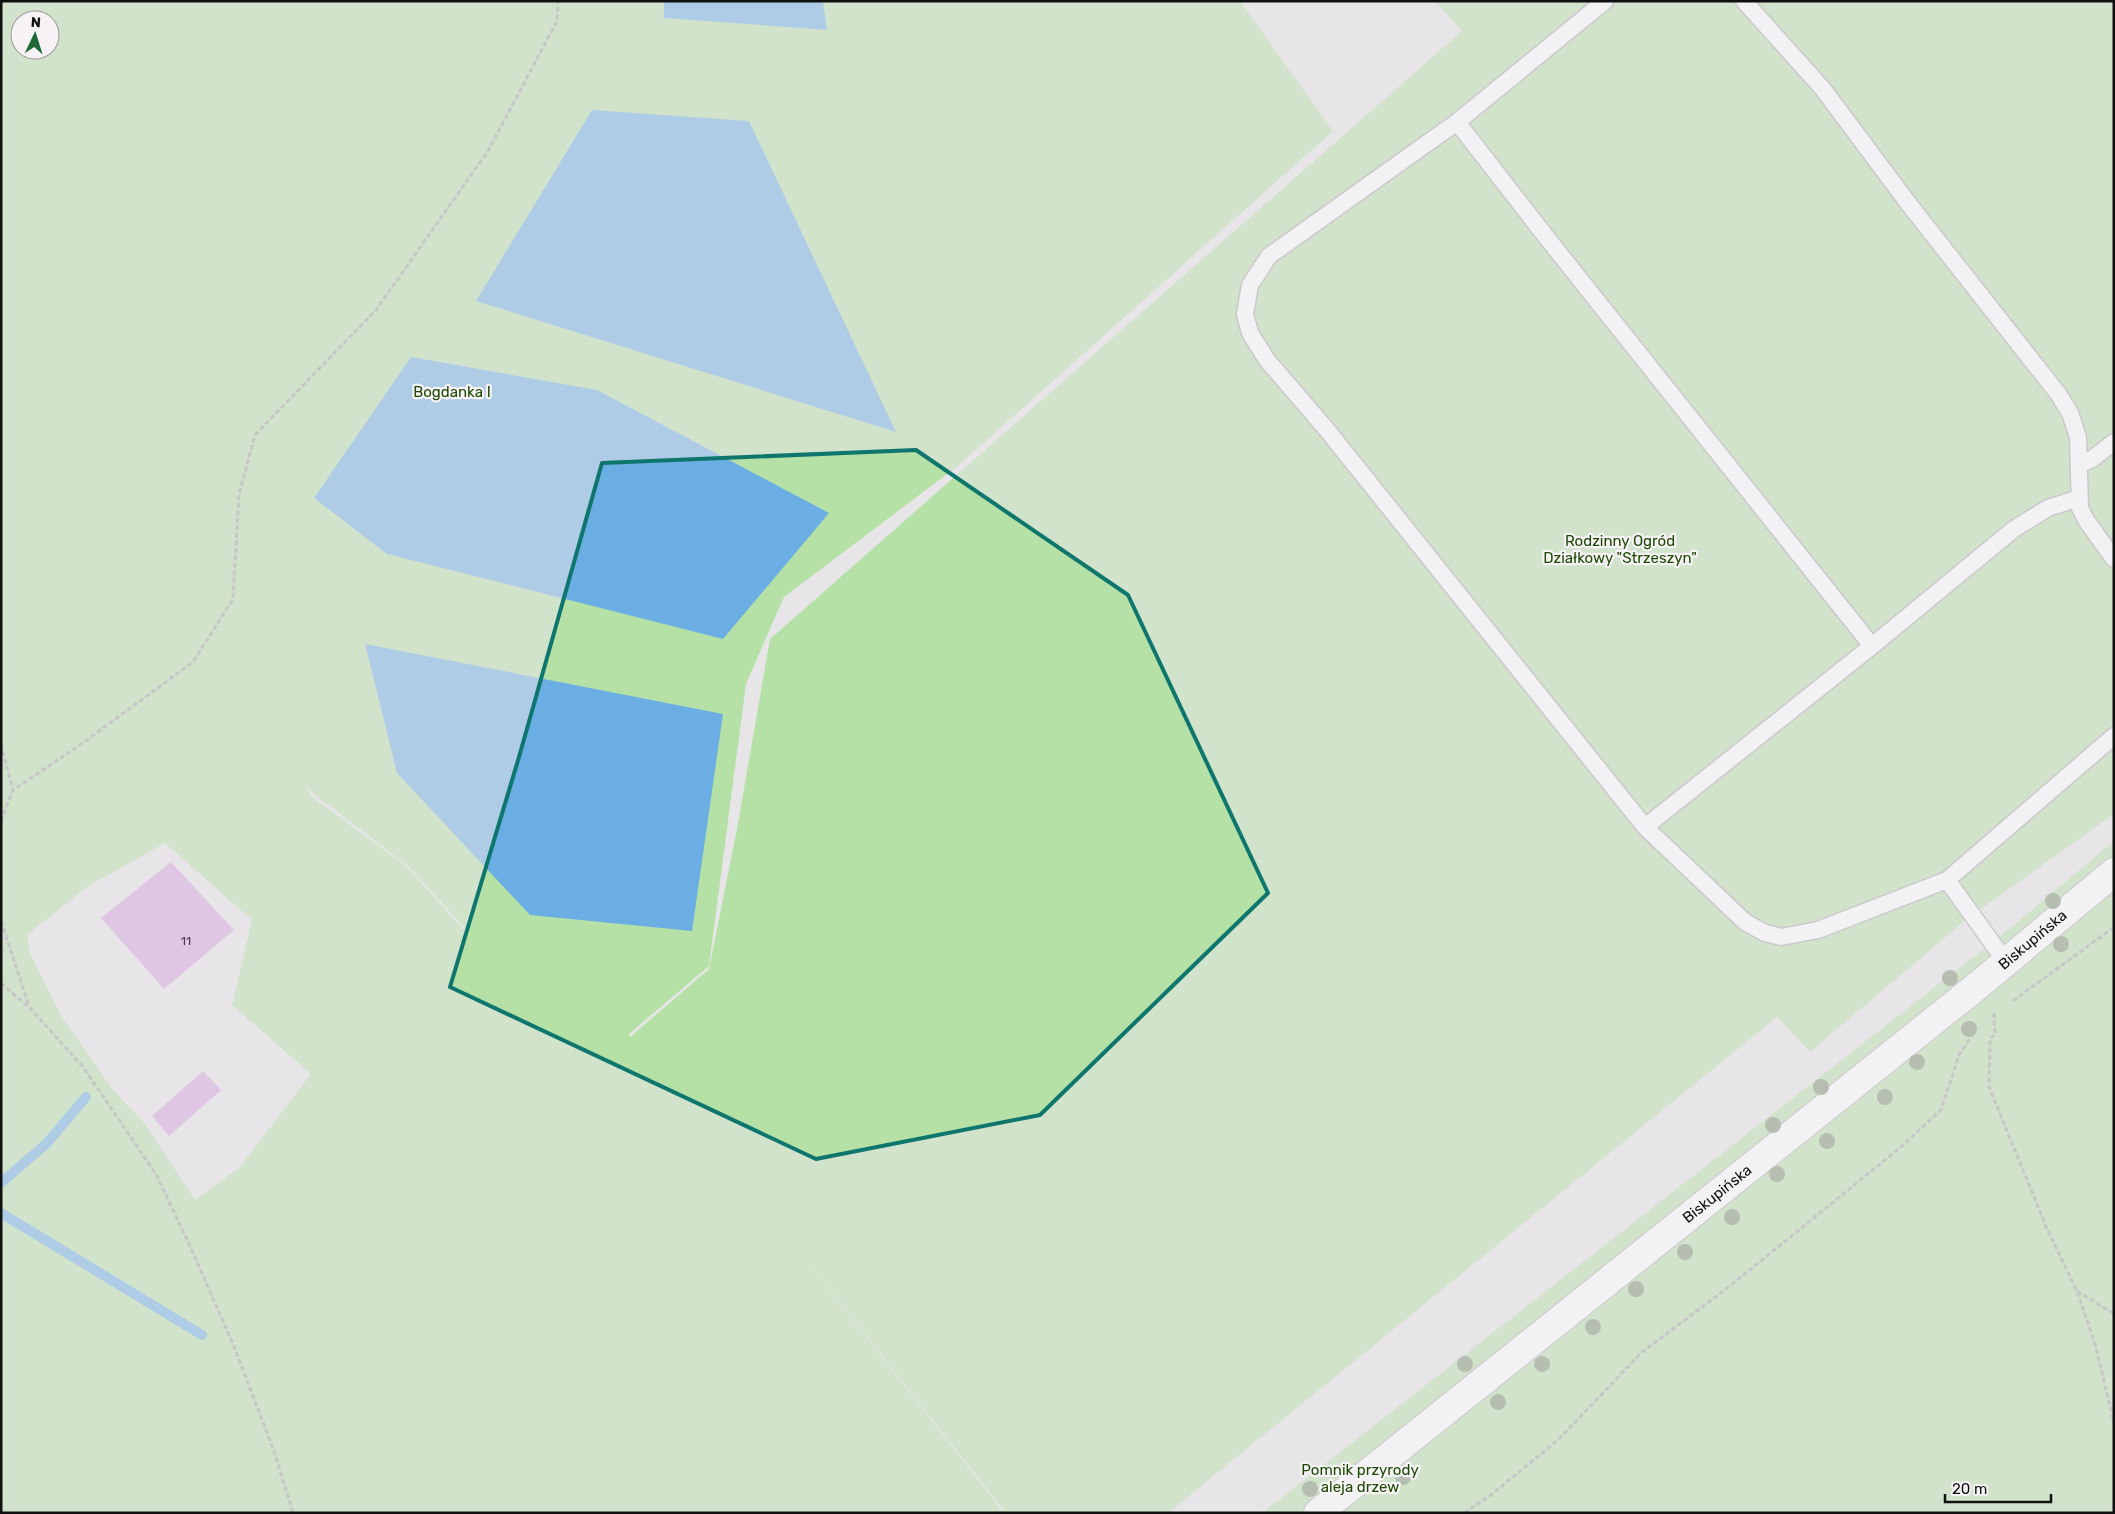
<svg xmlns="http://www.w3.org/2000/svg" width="2115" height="1514" font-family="Rubik,sans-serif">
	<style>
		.green { fill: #b6e1a6; fill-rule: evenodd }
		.water { fill: #6baee3 }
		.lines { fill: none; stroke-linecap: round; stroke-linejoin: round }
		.stream { stroke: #6baee3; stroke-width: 10 }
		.building { fill: #d59fdc }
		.lane-casing { stroke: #a8a5a8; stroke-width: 19 }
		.street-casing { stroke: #a8a5a8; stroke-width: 30 }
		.path { stroke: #a19fa2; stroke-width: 3; stroke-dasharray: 5 2.5; stroke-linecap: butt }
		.lane { stroke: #fff; stroke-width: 16 }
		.street { stroke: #fff; stroke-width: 28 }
		.tree { fill: #788f6a }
		.marked { fill: none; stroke: #0f766e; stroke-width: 4; stroke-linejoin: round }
		.labels { text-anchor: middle; stroke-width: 4.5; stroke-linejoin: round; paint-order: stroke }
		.number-label { font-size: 12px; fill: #423444 }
		.park-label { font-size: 15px; fill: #1d4903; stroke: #f6f2f6 }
		.street-label { font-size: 15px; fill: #111011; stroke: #f6f2f6 }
	</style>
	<rect width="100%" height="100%" fill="#e8e5e9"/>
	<!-- green -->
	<path class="green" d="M1,1H1240L1333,131L959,465L784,597L746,684L709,966L629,1034L630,1037L709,969L737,829L770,639L1462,31L1435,1H2114V814L1967,919L1810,1052L1777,1017L1168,1513H1006L781,1228L1004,1513H1ZM20,20H50V50H20ZM305,784L314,794L407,865L465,928L464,930L406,866L311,796ZM165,843L252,920L232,1005L311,1074L240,1167L195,1200L145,1124L113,1090L60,1014L30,953L27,935L87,887Z
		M2114,841V1513H1262L2004,933Z"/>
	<!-- water -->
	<path class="water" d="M664,1H823L827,30L664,18Z
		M592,110L749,121L896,432L476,301Z
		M411,357L597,390L829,513L723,639L387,554L314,498Z
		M365,644L723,714L692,931L530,915L397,773Z"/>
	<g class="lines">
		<!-- stream -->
		<path class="stream" d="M1,1183L47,1143L86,1097
			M1,1213L202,1335"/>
	</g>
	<!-- building -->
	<path class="building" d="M171,862L234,930L164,989L101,918Z
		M203,1071L221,1090L169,1136L152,1116Z"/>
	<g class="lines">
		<defs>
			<path id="lane" d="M1605,1L1457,122L1269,256L1250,285L1245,314L1250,333L1267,360L1327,430L1645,827L1745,922L1765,933L1781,937L1818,930L1947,880L2114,736
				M1744,1L1823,89L1908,203L2059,395L2070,413L2078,437L2080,508L2086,520L2114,559
				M1457,122L1547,238L1872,646
				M2080,464L2092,459L2114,442
				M1645,827L1872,646L2014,529L2048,508L2079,498
				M1947,880L2006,962"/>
			<g id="street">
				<path id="s1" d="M1318,1513L1976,987L2114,872"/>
			</g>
		</defs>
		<!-- lane casing -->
		<use href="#lane" class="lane-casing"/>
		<!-- street casing -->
		<use href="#street" class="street-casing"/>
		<!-- path -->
		<path class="path" d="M1,744L13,790
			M1,821L13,790L80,745L193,662L233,599L239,494L255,435L376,310L488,151L557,21L558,1
			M1,921L29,1006
			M1,983L30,1008L83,1067L156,1174L190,1246L233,1344L274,1451L293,1513
			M2013,1001L2114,927
			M1994,1013L1995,1035L1990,1038L1989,1087L2048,1231L2077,1291L2095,1344L2114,1423
			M2077,1291L2114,1314
			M1464,1513L1491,1495L1558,1440L1642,1352L1730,1286L1901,1147L1941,1110L1959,1055L1975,1031"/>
		<!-- lane -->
		<use href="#lane" class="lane"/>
		<!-- street -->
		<use href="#street" class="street"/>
	</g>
	<!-- trees -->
	<g class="tree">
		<circle cx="2053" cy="901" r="8"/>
		<circle cx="2061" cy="944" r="8"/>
		<circle cx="1950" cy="978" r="8"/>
		<circle cx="1969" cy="1029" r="8"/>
		<circle cx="1917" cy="1062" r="8"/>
		<circle cx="1821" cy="1087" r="8"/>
		<circle cx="1885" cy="1097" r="8"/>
		<circle cx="1773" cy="1125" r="8"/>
		<circle cx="1827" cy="1141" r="8"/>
		<circle cx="1777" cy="1174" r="8"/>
		<circle cx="1732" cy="1217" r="8"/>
		<circle cx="1685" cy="1252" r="8"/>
		<circle cx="1636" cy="1289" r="8"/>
		<circle cx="1593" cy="1327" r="8"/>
		<circle cx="1465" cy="1364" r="8"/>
		<circle cx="1542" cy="1364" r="8"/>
		<circle cx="1498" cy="1402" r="8"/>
		<circle cx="1403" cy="1477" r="8"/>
		<circle cx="1310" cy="1489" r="8"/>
	</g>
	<!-- marked area -->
	<path d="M0 0H2115V1514H0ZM916,450L1128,595L1268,893L1040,1115L816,1159L450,987L519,757L602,463Z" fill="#e8e5e9" fill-opacity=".55" fill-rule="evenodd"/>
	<path class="marked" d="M916,450L1128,595L1268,893L1040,1115L816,1159L450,987L519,757L602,463Z"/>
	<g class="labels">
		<!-- number labels -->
		<g class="number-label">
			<text x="186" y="945">11</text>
		</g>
		<!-- park labels -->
		<g class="park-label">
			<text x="452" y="397">Bogdanka I</text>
			<text x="1620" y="546">Rodzinny Ogród<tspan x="1620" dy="17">Działkowy "Strzeszyn"</tspan></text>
			<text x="1360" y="1475">Pomnik przyrody<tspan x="1360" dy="17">aleja drzew</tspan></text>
		</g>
		<!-- street labels -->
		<g class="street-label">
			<text dy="5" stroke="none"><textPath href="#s1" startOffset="916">Biskupińska</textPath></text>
			<text dy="5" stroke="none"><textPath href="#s1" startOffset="511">Biskupińska</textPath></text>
		</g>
	</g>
	<!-- border -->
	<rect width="2115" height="1514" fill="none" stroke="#111011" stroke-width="5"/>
	<!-- north arrow -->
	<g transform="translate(35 35) rotate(4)"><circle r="24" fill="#f6f2f6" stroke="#9a989a"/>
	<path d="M0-4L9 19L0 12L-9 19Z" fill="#1e6836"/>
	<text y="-8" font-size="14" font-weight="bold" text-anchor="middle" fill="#111011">N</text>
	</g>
	<!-- scale -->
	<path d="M1945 1494v8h106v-8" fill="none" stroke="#111011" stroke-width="2.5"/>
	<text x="1952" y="1494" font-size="15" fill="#111011" stroke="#f6f2f6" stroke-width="4" paint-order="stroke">20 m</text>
</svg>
